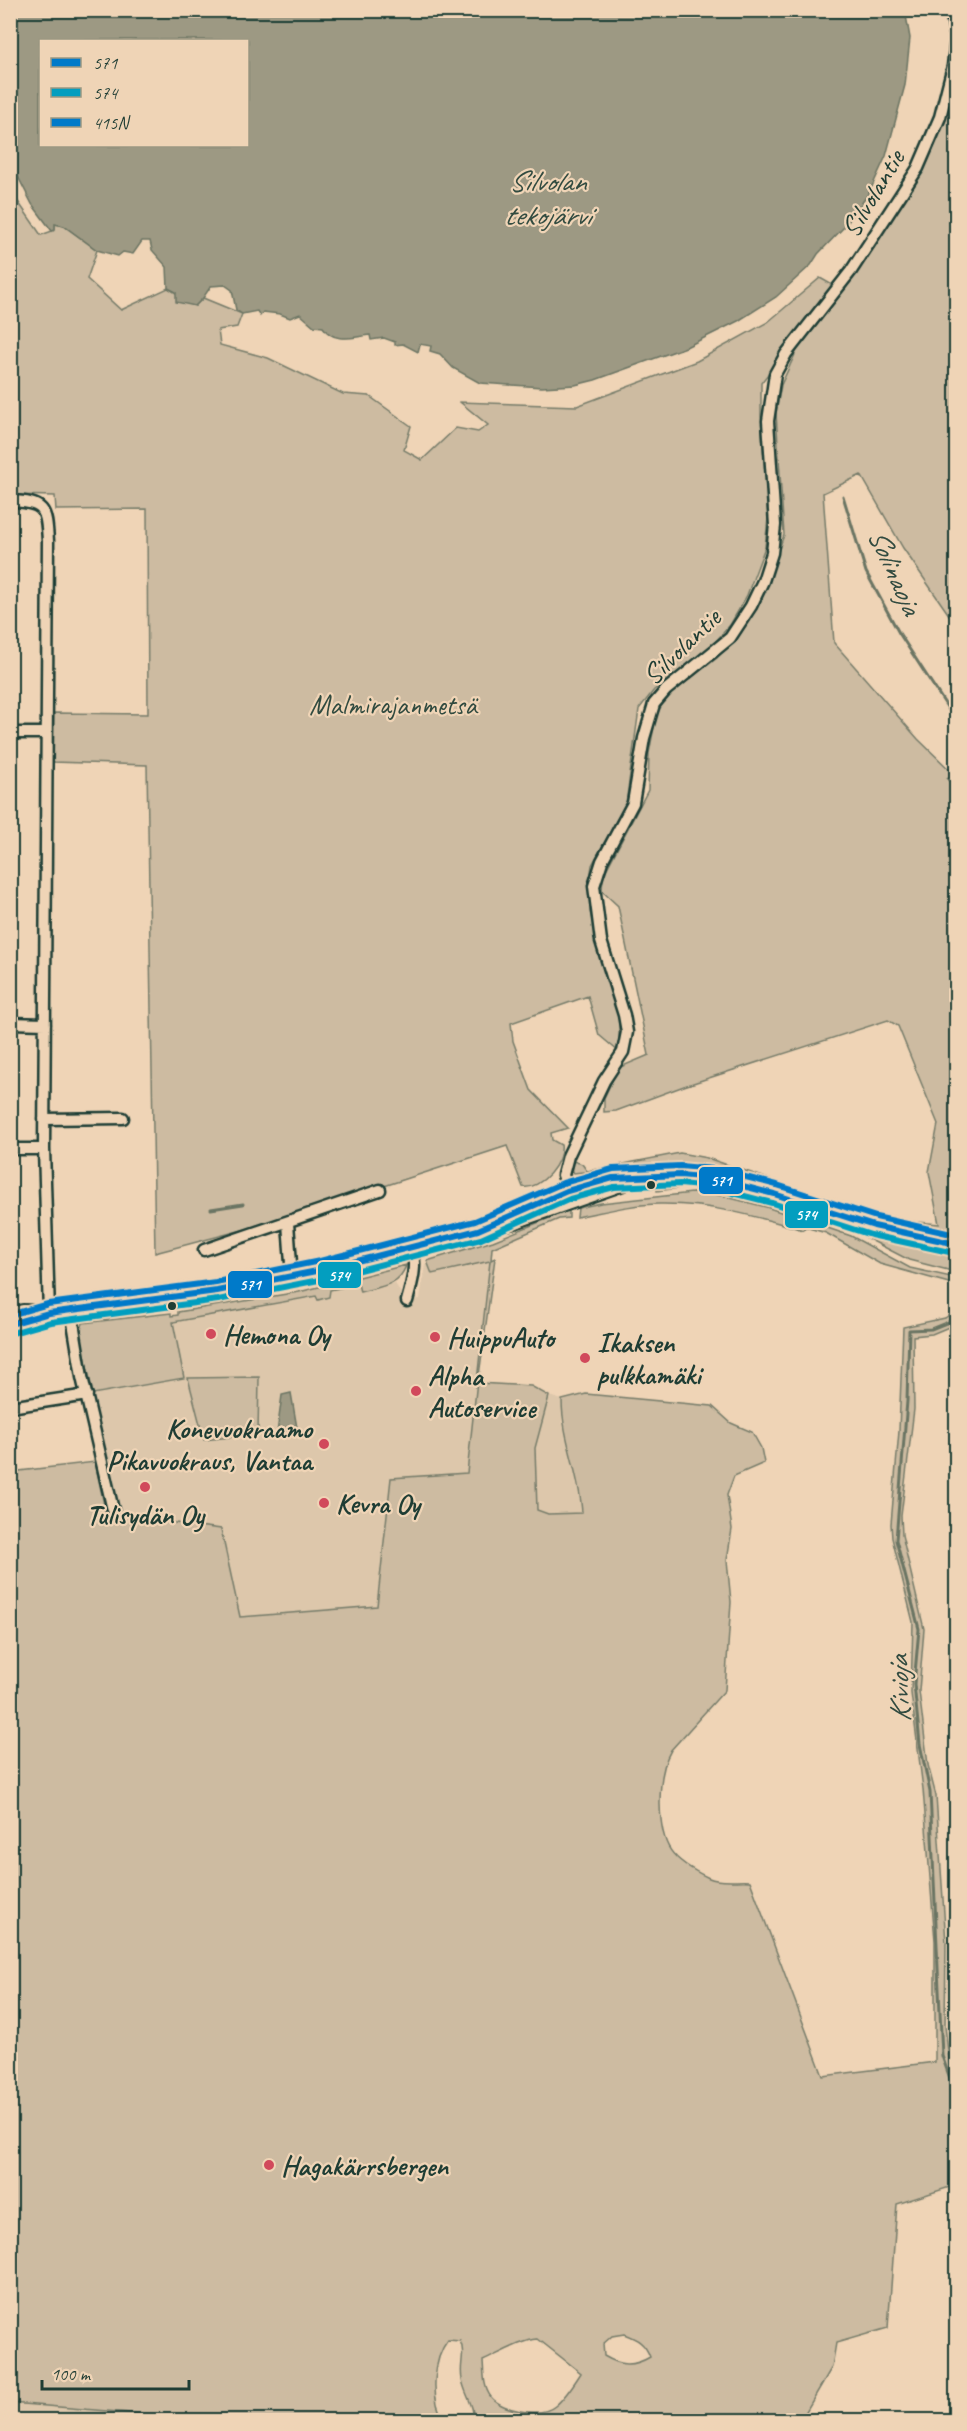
<svg xmlns="http://www.w3.org/2000/svg" width="967" height="2431" font-family="Caveat,sans-serif">
	<style>
		.built { fill: #ddc7ab }
		.green { fill: #cdbba1; stroke: #767c6a; stroke-width: 1.5; fill-rule: evenodd }
		.water { fill: #9d9983; stroke: #6b7463; stroke-width: 1.5; fill-rule: evenodd }
		.lines { fill: none; stroke-linecap: round; stroke-linejoin: round }
		.stream { stroke: #6b7463; stroke-width: 3 }
		.minor-casing { stroke: #1f3d34; stroke-width: 15 }
		.major-casing { stroke: #1f3d34; stroke-width: 18 }
		.minor { stroke: #efd4b6; stroke-width: 10 }
		.major { stroke: #efd4b6; stroke-width: 14 }
		.bus-1-casing { stroke: #efd4b6; stroke-width: 10 }
		.bus-2-casing { stroke: #efd4b6; stroke-width: 10 }
		.bus-3-casing { stroke: #efd4b6; stroke-width: 10 }
		.bus-1 { stroke: #007ac9; stroke-width: 6 }
		.bus-2 { stroke: #039ebf; stroke-width: 6 }
		.bus-3 { stroke: #007ac9; stroke-width: 6 }
		.bus-dot { fill: #1f3d34; stroke: #efd4b6; stroke-width: 2 }
		.poi-dot { fill: #d1495b; stroke: #efd4b6; stroke-width: 2 }
		.labels { text-anchor: middle; stroke-width: 4.5; stroke-linejoin: round; paint-order: stroke }
		.street-label { font-size: 28px; fill: #1f3d34; stroke: #efd4b6 }
		.park-label { font-size: 28px; fill: #304a3f; stroke: #efd4b6 }
		.poi-label { font-size: 28px; font-weight: bold; fill: #1f3d34; stroke: #efd4b6; text-anchor: start }
		.water-label { font-size: 30px; font-style: italic; fill: #324b40; stroke: #efd4b6 }
		.line-badge { stroke: #efd4b6; stroke-width: 2 }
		.badge-label { font-size: 16px; text-anchor: middle; font-weight: bold; fill: #fff }
	</style>
	<rect width="100%" height="100%" fill="#efd4b6"/>
	<filter id="ink" filterUnits="userSpaceOnUse"><feTurbulence type="fractalNoise" baseFrequency=".0167" numOctaves="2"/><feDisplacementMap in="SourceGraphic" scale="12" xChannelSelector="R" yChannelSelector="G"/><feConvolveMatrix kernelMatrix="1 2 1 2 8 2 1 2 1" color-interpolation-filters="sRGB"/></filter>
	<g filter="url(#ink)">
		<!-- built -->
		<path class="built" d="M492,1248L467,1473L391,1478L377,1606L240,1617L221,1529L106,1514L95,1462L107,1460L93,1394L184,1378L173,1322L317,1296L318,1300L329,1290L359,1284L361,1292L395,1283L405,1301L420,1299L425,1265Z
			M549,1396L562,1400V1421L581,1496L582,1513L548,1514L537,1510L535,1448Z
			M11,2403L215,2420H11Z"/>
		<!-- green -->
		<path class="green" d="M956,82V625L903,548L861,475L823,493L834,643L918,739L956,776V1216L955,1222L956,1238C937,1234 917,1231 898,1226C792,1200 704,1146 591,1180L583,1172L573,1173L569,1165L570,1160L582,1164L587,1171L680,1153L707,1158L867,1212L897,1220L939,1224L929,1172L938,1124L898,1026L888,1020L684,1086L616,1111L604,1112V1098L618,1068L649,1055L618,906L602,891L603,876L648,790L649,753L656,717L665,698L717,658L741,633L765,589L784,535L776,413L781,385L798,348L874,248L932,152L948,114Z
			M10,190L41,235L55,230V224L64,226L97,250L87,279L121,310L168,288L195,306L203,298L242,314L237,327L218,330L220,345L268,358L343,394L369,396L411,426L404,450L422,460L456,428L478,432L488,425L460,402L577,406L697,361L768,322L820,278L836,287L761,383V416L768,518L765,547L747,595L730,625L709,649L654,690L639,709L626,803L592,865L589,885L590,912L603,966L619,1015V1052L599,1035L588,996L511,1023L513,1041L531,1090L568,1128L551,1133L552,1140L561,1145C564,1162 541,1190 523,1187L507,1146L280,1220L155,1253L147,765L53,762L54,713L148,714L147,509L56,510L55,496L11,495Z
			M679,1181L719,1184L890,1237L956,1250V1272L909,1260L857,1233L744,1195L696,1186L657,1191L656,1186Z
			M692,1193L714,1194L766,1207L851,1236L910,1268L956,1278V1285L880,1264L826,1233L805,1227L803,1230C755,1216 709,1203 659,1204C632,1204 603,1212 577,1217L578,1208L601,1203Z
			M569,1210V1218L559,1219L492,1248L491,1260L495,1258L478,1383L531,1386L549,1396L535,1448L537,1510L548,1514L582,1513C580,1474 562,1439 562,1400L586,1394L712,1406L731,1423L752,1432L761,1448L764,1463L734,1476L727,1495L732,1529L727,1560L731,1602L725,1690L671,1750C662,1765 660,1787 660,1804C661,1847 671,1860 709,1878C719,1883 739,1880 750,1881L823,2076L935,2062V1941L923,1789L911,1693L913,1622L892,1538L891,1524L899,1431L903,1327L945,1318L956,1310V1324L932,1334L913,1336L914,1409L901,1516L902,1535L924,1629L919,1691L928,1765L936,1796L946,1943L945,2026L950,2068L956,2086V2185L897,2204L888,2328L836,2343L832,2367L801,2420H473C475,2405 464,2394 462,2379C459,2365 466,2353 460,2341L448,2340C433,2359 430,2399 444,2420H215L11,2403V1472L95,1462L106,1514L221,1529L240,1617L377,1606L391,1478L467,1473L490,1261L432,1274L427,1261L493,1241ZM624,2334C637,2339 645,2343 650,2357C633,2367 621,2366 604,2356L603,2344L612,2336ZM538,2339L581,2373C574,2384 565,2398 555,2406C541,2418 502,2411 491,2397C483,2387 484,2373 483,2361C499,2354 522,2340 538,2339Z
			M518,1226L468,1244L426,1254L429,1249Z
			M402,1256L405,1260L333,1278L331,1275Z
			M406,1265C400,1286 379,1287 360,1292L358,1284L330,1290L329,1297L318,1300L316,1296L173,1322L184,1378L93,1394L80,1333L83,1323L171,1313V1316L178,1315V1312L299,1292Z
			M316,1277L317,1281L277,1290V1288Z
			M270,1289V1292L184,1306L208,1298Z
			M259,1377L258,1434L204,1440L188,1378Z"/>
		<!-- water -->
		<path class="water" d="M905,10L910,38L905,85L886,156L869,193L845,226L818,254L811,265L776,297L738,321L686,347L595,380L575,385L542,387L480,383L453,368L440,354L430,351L431,346L420,344L418,352L403,344L395,345V342L384,338L371,340L370,335C352,337 334,344 323,327L314,326L300,314L290,318L280,314L263,312L260,316L257,311L242,314L236,310L232,290L225,285L211,286L203,298L195,306L176,302V292L168,288L167,267L152,250L150,241H142L133,254L123,252L118,256L97,250L64,226L55,224V230L52,231L32,204L11,163V11ZM40,40H248V146H40Z
			M291,1393L297,1428L277,1433L282,1395Z"/>
		<g class="lines">
			<!-- stream -->
			<path class="stream" d="M843,496L866,572L899,633L949,710L956,718
				M948,779L956,787
				M211,1209L243,1204
				M956,1319L931,1329L909,1330L907,1401L896,1540L919,1629L914,1684L920,1744L930,1792L942,2056L956,2095"/>
			<defs>
				<path id="minor" d="M10,501C45,502 46,508 48,541L44,1149L49,1313
					M10,733H46
					M10,1023L45,1024
					M44,1119L123,1118
					M10,1149H44
					M570,1197L563,1175L568,1156L604,1081L623,1052L627,1032L624,1015L601,941L594,886L602,861L633,803L644,738L654,704L666,690L730,638L751,606L763,581L772,553L775,525L768,421L775,374L786,354L851,271L918,168L940,117L953,66L956,38L951,10
					M288,1223L292,1277
					M204,1250L380,1190
					M407,1301C412,1283 417,1266 412,1248
					M71,1310L82,1377L113,1510
					M10,1407L87,1395"/>
				<path id="major" d="M632,1177L680,1175L736,1183L874,1226L956,1244
					M515,1212L567,1191L607,1179
					M10,1315L23,1312L49,1313L217,1291L322,1270L515,1221L641,1177"/>
			</defs>
			<!-- minor casing -->
			<use href="#minor" class="minor-casing"/>
			<!-- major casing -->
			<use href="#major" class="major-casing"/>
			<!-- minor -->
			<use href="#minor" class="minor"/>
			<!-- major -->
			<use href="#major" class="major"/>
			<defs>
				<path id="bus-1" d="M10,1324L49,1313L217,1291L322,1270L478,1230L567,1191L613,1178L680,1175L712,1178L774,1194L874,1226L956,1244"/>
				<path id="bus-2" d="M12,1333L51,1322L218,1300L324,1279L481,1239L570,1199L614,1187L680,1184L710,1187L772,1203L871,1235L954,1253"/>
				<path id="bus-3" d="M10,1315L48,1304L216,1282L320,1261L475,1221L563,1183L613,1169L680,1166L714,1169L777,1185L876,1217L956,1235"/>
			</defs>
			<!-- bus-1 casing -->
			<use href="#bus-1" class="bus-1-casing"/>
			<!-- bus-2 casing -->
			<use href="#bus-2" class="bus-2-casing"/>
			<!-- bus-3 casing -->
			<use href="#bus-3" class="bus-3-casing"/>
			<!-- bus-1 -->
			<use href="#bus-1" class="bus-1"/>
			<!-- bus-2 -->
			<use href="#bus-2" class="bus-2"/>
			<!-- bus-3 -->
			<use href="#bus-3" class="bus-3"/>
		</g>
	</g>
	<!-- markers -->
	<g class="bus-dot">
		<circle cx="651" cy="1185" r="5"/>
		<circle cx="172" cy="1306" r="5"/>
	</g>
	<g class="poi-dot">
		<circle cx="211" cy="1334" r="6"/>
		<circle cx="435" cy="1337" r="6"/>
		<circle cx="585" cy="1358" r="6"/>
		<circle cx="416" cy="1391" r="6"/>
		<circle cx="324" cy="1444" r="6"/>
		<circle cx="145" cy="1487" r="6"/>
		<circle cx="324" cy="1503" r="6"/>
		<circle cx="269" cy="2165" r="6"/>
	</g>
	<g class="labels">
		<!-- street labels -->
		<g class="street-label">
			<text transform="translate(872 193) rotate(-59)" y="10">Silvolantie</text>
			<text transform="translate(681 646) rotate(-44)" y="10">Silvolantie</text>
		</g>
		<!-- park labels -->
		<g class="park-label">
			<text x="393" y="714">Malmirajanmetsä</text>
		</g>
		<!-- poi labels -->
		<g class="poi-label">
			<text x="223" y="1344">Hemona Oy</text>
			<text x="447" y="1347">HuippuAuto</text>
			<text x="597" y="1352">Ikaksen<tspan x="597" dy="32">pulkkamäki</tspan></text>
			<text x="428" y="1385">Alpha<tspan x="428" dy="32">Autoservice</tspan></text>
			<text x="312" y="1438" text-anchor="end">Konevuokraamo<tspan x="312" dy="32">Pikavuokraus, Vantaa</tspan></text>
			<text x="336" y="1513">Kevra Oy</text>
			<text x="145" y="1524" text-anchor="middle">Tulisydän Oy</text>
			<text x="281" y="2175">Hagakärrsbergen</text>
		</g>
		<!-- water labels -->
		<g class="water-label">
			<text x="547" y="191">Silvolan<tspan x="547" dy="34">tekojärvi</tspan></text>
			<text transform="translate(895 571) rotate(66)" y="10">Solinaoja</text>
			<text transform="translate(899 1689) rotate(-92)" y="10">Kivioja</text>
		</g>
	</g>
	<g class="line-badge">
		<rect x="698" y="1166" width="46" height="29" rx="6" fill="#007ac9"/>
		<rect x="784" y="1200" width="45" height="29" rx="6" fill="#039ebf"/>
		<rect x="317" y="1261" width="45" height="28" rx="6" fill="#039ebf"/>
		<rect x="227" y="1270" width="46" height="29" rx="6" fill="#007ac9"/>
	</g>
	<g class="badge-label">
		<text x="721" y="1186">571</text>
		<text x="806" y="1220">574</text>
		<text x="339" y="1281">574</text>
		<text x="250" y="1290">571</text>
	</g>
	<!-- margin -->
	<rect width="967" height="2431" fill="none" stroke="#efd4b6" stroke-width="36"/>
	<rect x="18" y="18" width="931" height="2395" fill="none" stroke="#1f3d34" stroke-width="2" filter="url(#ink)"/>
	<!-- legend -->
	<rect x="39" y="39" width="210" height="108" fill="#efd4b6" stroke="#9c9882" stroke-width="1.5"/>
	<rect x="51" y="58" width="30" height="9" fill="#007ac9" stroke="#9c9882" stroke-width="1.5"/>
	<text x="93" y="69" font-size="18" fill="#1f3d34">571</text>
	<rect x="51" y="88" width="30" height="9" fill="#039ebf" stroke="#9c9882" stroke-width="1.5"/>
	<text x="93" y="99" font-size="18" fill="#1f3d34">574</text>
	<rect x="51" y="118" width="30" height="9" fill="#007ac9" stroke="#9c9882" stroke-width="1.5"/>
	<text x="93" y="129" font-size="18" fill="#1f3d34">415N</text>
	<!-- scale -->
	<path d="M42 2380v9h147v-9" fill="none" stroke="#1f3d34" stroke-width="3"/>
	<text x="51" y="2380" font-size="18" fill="#1f3d34" stroke="#efd4b6" stroke-width="4.5" paint-order="stroke">100 m</text>
</svg>
